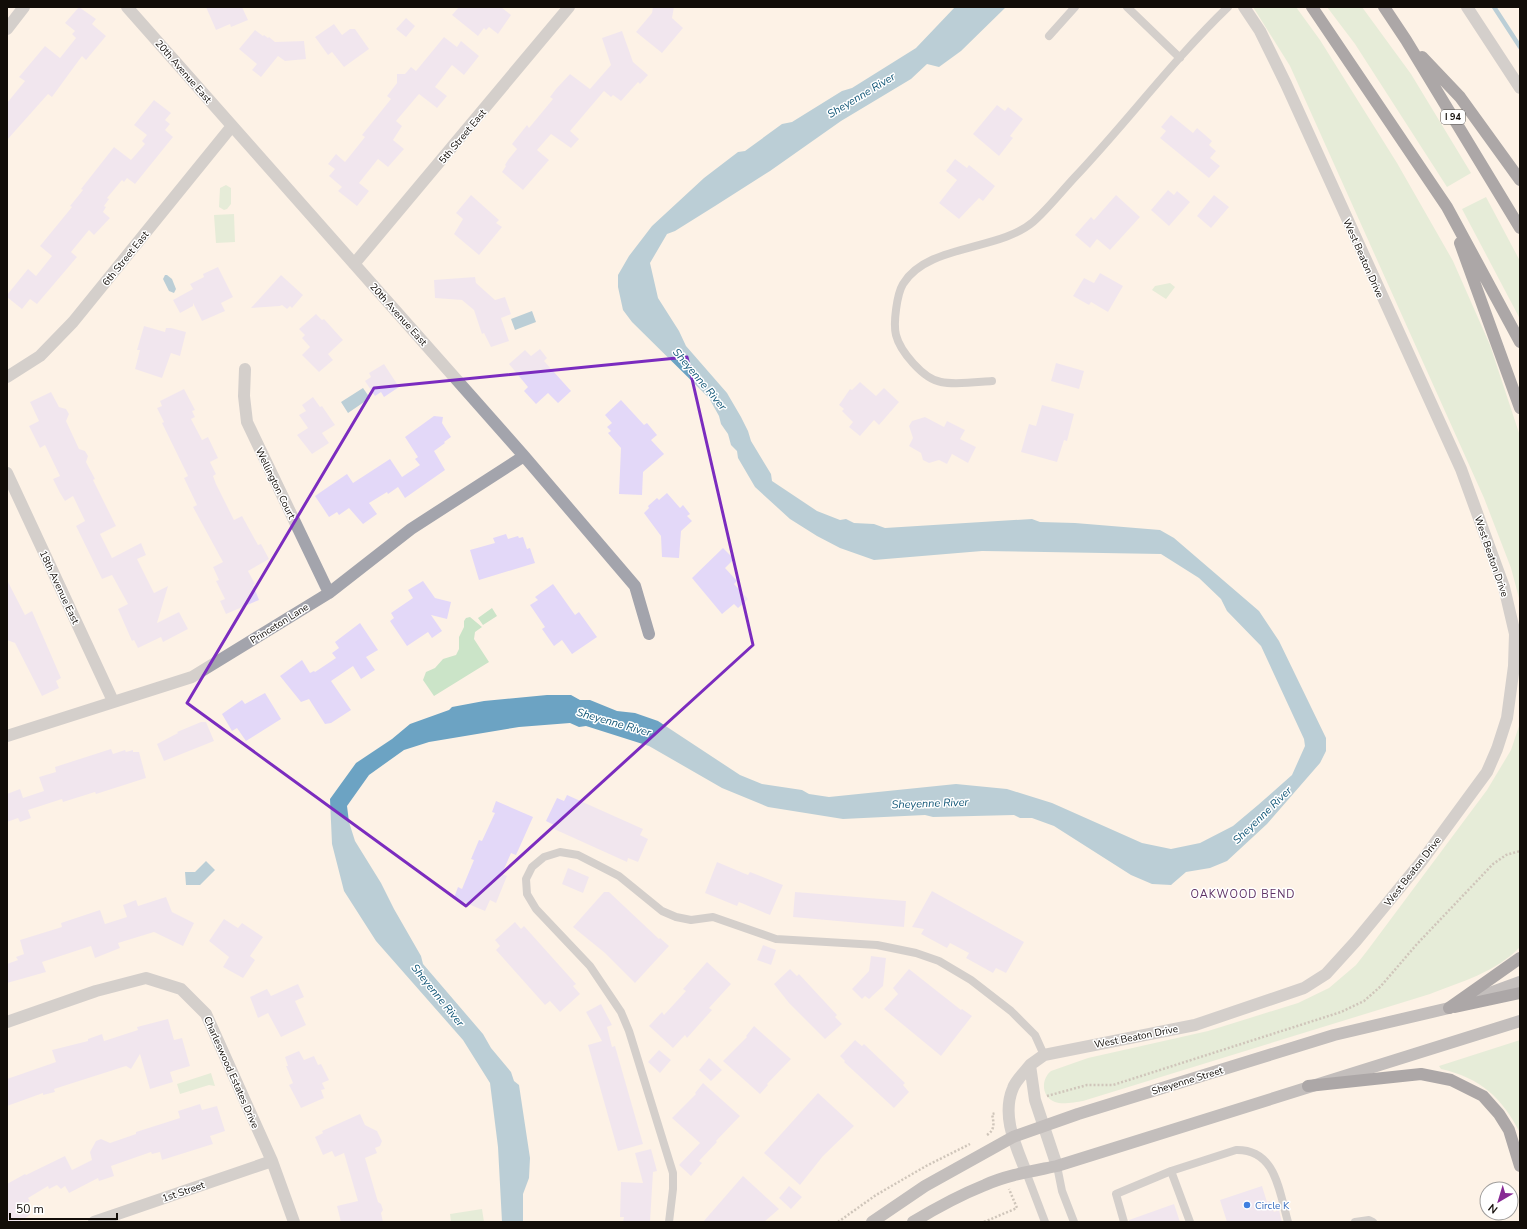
<svg xmlns="http://www.w3.org/2000/svg" width="1527" height="1229" font-family="'Nunito Sans',sans-serif">
	<style>
		.green { fill: #cbe4c8 }
		.water { fill: #6ca3c3 }
		.lines { fill: none; stroke-linecap: round; stroke-linejoin: round }
		.stream { stroke: #6ca3c3; stroke-width: 4.5 }
		.building { fill: #e3d8f8 }
		.path { stroke: #988f86; stroke-width: 2.5; stroke-dasharray: 2 2; stroke-linecap: butt }
		.service { stroke: #a3a4ac; stroke-width: 8 }
		.minor { stroke: #a3a4ac; stroke-width: 12 }
		.secondary { stroke: #7c7e89; stroke-width: 12 }
		.motorway { stroke: #4a4c5b; stroke-width: 12 }
		.marked { fill: none; stroke: #7b2cbf; stroke-width: 3; stroke-linejoin: round }
		.shop-dot { fill: #3f7fe0; stroke: #fff; stroke-width: 1.5 }
		.labels { text-anchor: middle; stroke-width: 3; stroke-linejoin: round; paint-order: stroke }
		.shield { fill: #fff; stroke: #595652; stroke-width: 1 }
		.shield-label { font-size: 9px; font-weight: bold; fill: #120d08 }
		.street-label { font-size: 10px; fill: #120d08; stroke: #fff }
		.shop-label { font-size: 10px; fill: #366cbe; stroke: #fff; text-anchor: start }
		.water-label { font-size: 11px; font-style: italic; fill: #115677; stroke: #fff }
		.neighbourhood-label { font-size: 11px; letter-spacing: 1px; fill: #5e3164; stroke: #fff }
	</style>
	<rect width="100%" height="100%" fill="#fdf2e6"/>
	<!-- green -->
	<path class="green" d="M1253,7H1296L1320,40L1397,163L1453,261L1490,345L1520,436V602L1511,568L1484,498L1290,66Z
		M1327,7H1362L1411,74L1471,173L1447,187L1355,44Z
		M226,185L231,188V204L227,209L224,210L219,207L220,188Z
		M1486,197L1520,261V319L1462,209Z
		M234,214L235,242L216,243L214,215Z
		M1170,283L1175,287L1166,299L1152,290L1155,286Z
		M492,608L497,616L483,625L478,618Z
		M470,617L482,627L475,632L474,639L489,662L434,696L423,680L426,672L435,668L443,659L456,655L459,649V637L464,627V621L466,618Z
		M1520,723V947C1496,972 1461,982 1430,994L1083,1101C1076,1102 1062,1105 1055,1102C1041,1097 1041,1079 1051,1071L1088,1058L1208,1031L1298,1003L1329,988L1356,965L1367,951L1487,790L1511,750Z
		M1520,1040V1133C1502,1098 1481,1078 1441,1069L1439,1066Z
		M211,1073L215,1086L209,1085L180,1094L177,1084Z
		M482,1209L484,1222H451L450,1214Z"/>
	<!-- water -->
	<path class="water" d="M955,7H1006L961,51L939,67L927,64L911,79L841,121L770,171L715,206L675,231L667,234L650,263L658,298L679,331L686,346L727,393L741,417L748,431L751,441L771,474L772,481L817,511L840,520L846,519L854,523L874,524L885,528L1032,519L1040,522L1075,523L1160,530L1174,538L1259,611L1279,641L1326,738V751L1320,763L1267,824L1227,861L1210,868L1186,872L1171,885L1152,884L1131,875L1054,826L1032,818H1020L1014,815L933,817L925,815L843,819L768,807L722,788L649,746L586,726L579,727L570,723L519,727L429,742L404,750L369,775L347,806L349,822L355,841L381,883L394,909L421,956L423,964L483,1034L491,1048L511,1072L514,1081L519,1085L530,1158L529,1178L523,1194V1222H502L498,1147L490,1083L463,1040L376,941L344,891L332,844L330,799L356,763L392,739L410,724L449,710L452,707L484,701L547,695H571L580,700H590L617,711L635,713L658,721L740,775L762,784L802,790L809,794L829,797L956,784L1007,789L1052,803L1142,843L1171,849L1200,843L1233,826L1258,805L1292,775L1305,746L1304,739L1261,646L1227,611L1221,599L1199,578L1161,554L982,551L874,560L840,548L817,536L790,519L755,487L738,458L737,451L731,445L728,434L721,424L719,416L709,398L632,322L623,310L618,287V275L629,256L652,226L704,178L738,152L745,151L782,124L792,122L842,91L852,88L916,48Z
		M165,275H167L172,279L176,289L174,293L169,291L163,279Z
		M532,311L536,322L515,330L511,319Z
		M363,388L370,398L348,413L341,402Z
		M206,861L215,870L200,885H186L185,872H195Z"/>
	<g class="lines">
		<!-- stream -->
		<path class="stream" d="M1494,7L1520,47"/>
	</g>
	<!-- building -->
	<path class="building" d="M79,7L96,19L92,24L106,36L86,60L82,56L52,97L48,94L7,140V103L25,81L19,77L45,46L60,58L76,38L72,34L75,31L65,23Z
		M206,7H242L248,20L231,27L230,24L216,30Z
		M459,7H501L511,15L498,34L489,27L486,30L484,28L478,36L452,15Z
		M653,7H674L672,18L683,28L662,53L636,32L652,13Z
		M406,18L415,26L406,37L396,29Z
		M334,24L342,35L350,29H355L369,49L344,67L332,52L328,55L315,37Z
		M255,30L263,36L264,35L268,38L269,37L275,42L304,41L306,59L285,61L278,56L261,77L252,70L257,64L239,49Z
		M622,31L633,62L648,75L640,84L638,82L621,101L613,95L611,97L604,91L570,131L579,139L571,148L551,134L537,150L549,160L523,190L502,172L506,166L505,165L508,160L517,149L512,144L527,125L529,128L553,99L550,97L556,89L570,74L590,89L611,65L602,38Z
		M444,37L457,47L461,41L479,56L464,75L452,65L435,87L447,96L437,108L419,94L396,121L402,126L393,140L404,149L388,167L378,159L359,183L369,191L357,206L338,191L342,187L329,176L335,169L328,164L336,154L345,162L365,137L362,135L391,99L387,96L397,83V74H405L411,67L416,71Z
		M154,100L171,113L165,120L170,124L165,130L173,137L135,184L127,178L124,182L122,180L107,198L109,199L104,206L106,207L103,212L110,218L94,235L89,230L71,252L77,257L37,304L30,299L22,309L7,297V295L28,269L36,276L52,256L40,246L72,207L70,206L83,190L81,189L114,147L131,160L145,144L142,141L147,135L134,125Z
		M997,105L1005,111L1008,107L1023,119L1010,136L1013,138L999,156L973,134Z
		M1171,115L1193,133L1197,128L1212,141L1209,145L1216,151L1210,158L1220,166L1209,178L1160,138L1166,131L1161,127Z
		M955,159L967,168L969,165L995,186L983,201L979,198L959,219L939,203L957,180L946,171Z
		M1168,190L1174,195L1177,191L1190,202L1169,226L1151,210Z
		M471,195L499,220L496,223L502,227L479,255L454,234L463,219L456,213Z
		M1116,195L1140,217L1110,250L1097,239L1090,248L1075,235L1091,217L1094,220Z
		M1214,195L1229,207L1211,228L1197,216Z
		M218,267L233,297L221,303L225,311L202,321L193,303V306L180,313L173,300L193,289L190,284L204,277L203,274Z
		M1100,273L1123,286L1108,312L1091,302L1089,305L1073,296L1084,278L1094,283Z
		M281,275L303,295L292,308L290,306L287,309L282,305L280,306L251,308Z
		M475,277L476,283L495,300L505,297L511,314L501,318L509,341L491,347L484,333L482,334L474,310L462,300L435,298L434,280Z
		M316,314L322,320L324,319L343,340L328,354L333,360L319,372L302,355L310,347L302,338L305,335L299,329Z
		M144,326L165,332L166,328H171L186,332L180,356L171,353L162,378L135,369L140,350H137Z
		M540,349L547,358L544,361L571,391L558,403L548,393L536,404L524,391L528,387L509,364L525,350L531,356Z
		M1056,363L1084,371L1079,389L1051,381Z
		M384,364L399,387L384,397L381,392L375,396L365,381L371,377L369,373Z
		M860,382L876,396L884,388L899,402L879,425L874,420L860,436L849,427L853,422L842,411L844,409L839,405L850,389L852,390Z
		M184,389L195,410L192,411L195,417L191,419L202,440L208,437L218,458L210,462L216,474L213,476L216,484L234,520L242,516L258,545L261,544L269,559L248,571L255,584L253,585L259,600L226,614L220,601L225,599L216,581L219,580L213,567L223,562L193,507L197,505L184,478L188,476L162,423L164,422L157,408L162,406L160,401Z
		M51,392L59,407L66,409L69,414L66,421L79,449L85,451L88,456L86,462L95,479L93,480L116,526L100,534L112,558L141,543L146,555L137,559L154,593L168,586L157,623L179,612L188,629L163,642L161,637L138,648L134,640L132,641L118,609L128,604L112,575L102,579L76,526L85,521L73,496L65,501L60,493L53,479L60,476L45,445L40,448L29,426L39,421L30,402Z
		M313,397L320,407L322,406L335,425L322,433L329,443L312,454L297,435L308,428L299,415L306,411L302,405Z
		M621,400L644,425L647,423L657,435L651,440L664,454L643,472L642,495L619,494L621,448L608,433L611,431L607,427L612,423L605,415Z
		M1042,405L1074,414L1067,441L1064,440L1057,462L1021,452L1029,424L1036,426Z
		M434,416L443,417L442,423L451,437L444,442L445,443L434,451L445,470L405,498L398,487L388,494L387,492L369,503L377,514L363,524L349,508L339,515L337,512L329,517L315,496L347,474L353,483L390,459L402,477L420,465L415,459L418,457L405,437Z
		M925,417L944,427L947,421L965,430L960,439L976,447L968,463L952,454L947,464L939,460L929,463L923,460L921,453L909,446L913,438L909,426L912,421Z
		M667,493L680,508L683,505L690,514L687,516L692,521L681,531L679,558L662,557L661,536L644,513L649,508L648,506L657,498L659,500Z
		M506,534L508,539L518,536L519,538L523,537L527,549L530,548L535,563L479,580L470,550L495,543L493,538Z
		M723,548L734,559L725,568L737,581L734,584L748,599L738,608L734,604L722,614L692,578Z
		M7,580L25,615L32,611L61,678L56,681L59,688L42,696L15,643L7,640Z
		M423,581L435,598L451,602L447,619L431,615L442,631L432,638L428,632L407,646L390,621L394,618L391,613L413,598L408,590Z
		M553,584L575,615L579,612L597,637L572,654L562,640L554,646L542,629L545,627L530,605L538,600L535,597Z
		M360,623L378,650L366,657L375,670L361,679L353,666L331,681L351,710L331,723L325,724L309,699L301,702L280,676L302,660L310,673L314,671L315,672L336,658L332,653L339,648L335,642Z
		M265,693L281,719L246,741L237,728L232,731L222,714L242,700L245,704Z
		M201,722H206L214,741L164,761L157,744L178,733L177,732Z
		M111,749L113,754L125,750L126,752L133,750V752H139L146,778L96,794L95,792L63,802L62,799L28,810L31,818L20,822L18,818L7,822V794L20,789L23,798L44,791L39,777L56,772L55,767Z
		M567,795L643,829L640,835L648,839L638,862L628,858L627,862L554,829L556,826L546,821L557,798L564,801Z
		M496,801L533,817L516,855L511,853L502,874L507,876L496,903L490,900L485,911L454,898L458,887L462,889L474,860L471,859L479,840L482,841L495,813L492,812Z
		M717,862L748,875L750,872L783,885L770,915L739,902L737,906L705,893Z
		M568,868L589,877L583,893L562,884Z
		M932,891L1024,942L1006,973L996,968L993,973L966,958L969,953L950,943L947,948L921,934L924,929L912,927Z
		M604,892H609L659,939L660,938L669,946L635,983L605,953L573,927Z
		M795,892L906,901L904,927L793,917Z
		M166,897L172,912L194,923L183,946L154,932L118,943L120,948L95,958L91,946L42,962L46,972L7,983V964L18,960L16,957L24,954L20,940L62,927L61,923L100,910L105,924L127,917L123,905L136,900L138,906Z
		M224,919L238,928L242,923L263,937L250,956L255,960L243,978L223,967L229,957L209,941Z
		M515,922L521,929L524,926L576,984L573,986L580,994L560,1012L550,1001L545,1005L496,950L500,946L495,940Z
		M763,945L776,950L771,965L757,960Z
		M871,956L886,958L883,986L869,999L865,996L862,999L852,989L869,971Z
		M707,962L731,984L709,1008L712,1010L687,1038L685,1035L673,1048L649,1026L662,1012L664,1015L686,991L683,989Z
		M790,969L797,976L799,974L837,1015L835,1017L842,1024L825,1039L789,1003L774,984Z
		M909,969L961,1010L962,1009L972,1016L941,1056L884,1009L898,994L893,988Z
		M298,984L304,997L295,1001L306,1025L281,1037L268,1013L258,1018L250,997L267,989L271,996Z
		M601,1004L612,1025L607,1027L612,1047L615,1046L643,1144L618,1151L588,1045L602,1041L586,1012Z
		M168,1019L174,1040L182,1038L190,1066L170,1072L173,1082L150,1089L140,1054L131,1069L126,1066L54,1089L55,1092L43,1095V1093L7,1106V1079L56,1062L52,1050L88,1041V1039L102,1034L104,1041L138,1030L137,1027Z
		M754,1026L791,1059L767,1084L768,1085L760,1094L723,1061L747,1037L746,1036Z
		M855,1040L862,1046L864,1044L905,1083L903,1085L909,1092L894,1108L844,1062L845,1061L840,1056Z
		M659,1050L671,1060L660,1073L648,1062Z
		M299,1051L304,1060L314,1056L318,1065L321,1064L329,1080L322,1083L325,1089L321,1090L324,1098L301,1108L289,1085L293,1083L286,1066H288L285,1057Z
		M709,1058L722,1070L711,1081L699,1070Z
		M703,1083L740,1116L716,1141L717,1142L699,1161L702,1163L691,1176L679,1165L700,1143L672,1118L696,1094L695,1093Z
		M818,1093L854,1126L823,1156L800,1185L764,1153Z
		M200,1104L202,1110L217,1106L225,1131L210,1136L213,1144L162,1160L160,1152L152,1154L151,1152L111,1166L114,1176L99,1181L98,1178L69,1193L65,1186L61,1189L57,1185L49,1189L48,1186L28,1198L30,1201L24,1204L30,1215L18,1222H7V1184L25,1174L26,1175L65,1156L72,1170L92,1160L90,1152L96,1141L101,1139L110,1143L136,1134V1132L180,1118L178,1111Z
		M360,1114L365,1125L377,1131L382,1141L380,1146L375,1148L377,1153L365,1158L378,1202L381,1204L383,1210L381,1213L383,1222H341L337,1206L358,1201L344,1153L335,1157L332,1151L323,1155L315,1137L323,1133L322,1131Z
		M651,1149L657,1171L653,1172L650,1222H623L624,1217H620L621,1182L643,1183L635,1153Z
		M743,1176L779,1209L764,1222H703Z
		M789,1186L802,1197L791,1209L779,1198Z
		M1262,1186L1267,1202L1270,1201L1274,1212L1279,1210L1282,1222H1227L1220,1200Z
		M1174,1204L1180,1222H1129V1220Z"/>
	<g class="lines">
		<!-- path -->
		<path class="path" d="M1047,1096L1087,1085H1113L1341,1012L1364,1001L1381,986L1417,944L1493,864L1506,855L1520,851
			M987,1135C995,1130 994,1123 992,1114L996,1113
			M838,1222L876,1195L926,1166L970,1144
			M984,1222L1017,1208L1009,1189"/>
		<!-- service -->
		<path class="service" d="M1127,7L1180,58
			M1049,36L1075,7
			M992,381C977,382 955,385 941,382C923,379 900,351 896,335C893,323 897,294 903,284C927,244 999,251 1033,222C1048,209 1061,192 1075,177C1127,122 1173,60 1228,7
			M1057,1166L1062,1191L1074,1222
			M1171,1171L1236,1150C1276,1149 1279,1191 1288,1222
			M1026,1172L1045,1222
			M669,1222L673,1189V1173L629,1031L621,1012L590,966L536,909L527,894L526,879L532,867L544,857L560,852L578,855L619,876L662,911L676,917L691,920L713,917L776,939L877,945L916,953L939,961L971,980L1011,1011L1035,1035L1044,1055
			M1124,1222L1116,1194L1171,1171L1190,1222
			M1355,1222L1369,1220L1373,1222"/>
		<!-- minor -->
		<path class="minor" d="M127,7L524,456L635,586L649,634
			M1467,7L1520,88
			M7,29L24,7
			M354,264L569,7
			M245,369L244,396L247,422L329,593
			M7,377L40,356L73,322L232,126
			M7,473L113,701
			M7,736L192,677L329,593L411,529L524,456
			M7,1022L96,991L146,978L181,989L206,1014L272,1161L294,1222
			M1030,1065L1044,1055L1054,1053L1195,1025L1304,988L1326,974L1356,941L1421,862L1487,772L1497,749L1507,718L1514,666L1515,634L1504,587L1461,469L1286,84L1260,31L1244,7
			M1026,1172C1016,1146 1001,1116 1013,1088C1016,1080 1025,1072 1030,1065L1035,1100L1057,1166
			M94,1222L272,1161"/>
		<!-- secondary -->
		<path class="secondary" d="M872,1222L925,1186L1013,1137L1078,1114L1334,1035L1449,1008L1520,982
			M913,1222C936,1208 960,1195 985,1185C1007,1175 1033,1171 1057,1166L1520,1021"/>
		<!-- motorway -->
		<path class="motorway" d="M1312,7L1447,207L1520,342
			M1384,7L1406,40L1520,228
			M1422,57L1460,97L1520,180
			M1460,243L1520,408
			M1455,1007L1520,993
			M1449,1008L1520,958
			M1308,1086L1421,1074L1451,1080L1483,1096L1499,1114L1509,1130L1520,1166"/>
	</g>
	<!-- marked area -->
	<path d="M0 0H1527V1229H0ZM687,357L753,645L466,906L187,703L374,388Z" fill="#fdf2e6" fill-opacity=".55" fill-rule="evenodd"/>
	<path class="marked" d="M687,357L753,645L466,906L187,703L374,388Z"/>
	<!-- markers -->
	<circle class="shop-dot" cx="1247" cy="1205" r="4"/>
	<g class="labels">
		<!-- shield labels -->
		<rect class="shield" x="1441" y="110" width="24" height="14" rx="3"/>
		<g class="shield-label">
			<text x="1453" y="120">I 94</text>
		</g>
		<!-- street labels -->
		<g class="street-label">
			<text transform="translate(184 71) rotate(49)" y="4">20th Avenue East</text>
			<text transform="translate(462 136) rotate(-50)" y="4">5th Street East</text>
			<text transform="translate(125 258) rotate(-51)" y="4">6th Street East</text>
			<text transform="translate(1364 258) rotate(66)" y="4">West Beaton Drive</text>
			<text transform="translate(399 314) rotate(48)" y="4">20th Avenue East</text>
			<text transform="translate(276 483) rotate(64)" y="4">Wellington Court</text>
			<text transform="translate(1492 556) rotate(71)" y="4">West Beaton Drive</text>
			<text transform="translate(60 587) rotate(65)" y="4">18th Avenue East</text>
			<text transform="translate(279 623) rotate(-32)" y="4">Princeton Lane</text>
			<text transform="translate(1412 871) rotate(-52)" y="4">West Beaton Drive</text>
			<text transform="translate(1136 1036) rotate(-11)" y="4">West Beaton Drive</text>
			<text transform="translate(232 1072) rotate(66)" y="4">Charleswood Estates Drive</text>
			<text transform="translate(1187 1080) rotate(-17)" y="4">Sheyenne Street</text>
			<text transform="translate(183 1191) rotate(-19)" y="4">1st Street</text>
		</g>
		<!-- shop labels -->
		<g class="shop-label">
			<text x="1255" y="1209">Circle K</text>
		</g>
		<!-- water labels -->
		<g class="water-label">
			<text transform="translate(861 95) rotate(-31)" y="4">Sheyenne River</text>
			<text transform="translate(700 379) rotate(50)" y="4">Sheyenne River</text>
			<text transform="translate(614 722) rotate(16)" y="4">Sheyenne River</text>
			<text transform="translate(930 803) rotate(-2)" y="4">Sheyenne River</text>
			<text transform="translate(1262 815) rotate(-44)" y="4">Sheyenne River</text>
			<text transform="translate(438 995) rotate(51)" y="4">Sheyenne River</text>
		</g>
		<!-- neighbourhood labels -->
		<g class="neighbourhood-label">
			<text x="1243" y="898">OAKWOOD BEND</text>
		</g>
	</g>
	<!-- border -->
	<rect width="1527" height="1229" fill="none" stroke="#120d08" stroke-width="16"/>
	<!-- north arrow -->
	<g transform="translate(1499 1201) rotate(218)"><circle r="19" fill="#ffffff" stroke="#a09e9c"/>
	<path d="M0-3L7 15L0 10L-7 15Z" fill="#872994"/>
	<text y="-6" font-size="11" font-weight="bold" text-anchor="middle" fill="#120d08">N</text>
	</g>
	<!-- scale -->
	<path d="M10 1213v6h107v-6" fill="none" stroke="#120d08" stroke-width="2"/>
	<text x="16" y="1213" font-size="12" fill="#120d08" stroke="#ffffff" stroke-width="3" paint-order="stroke">50 m</text>
</svg>
